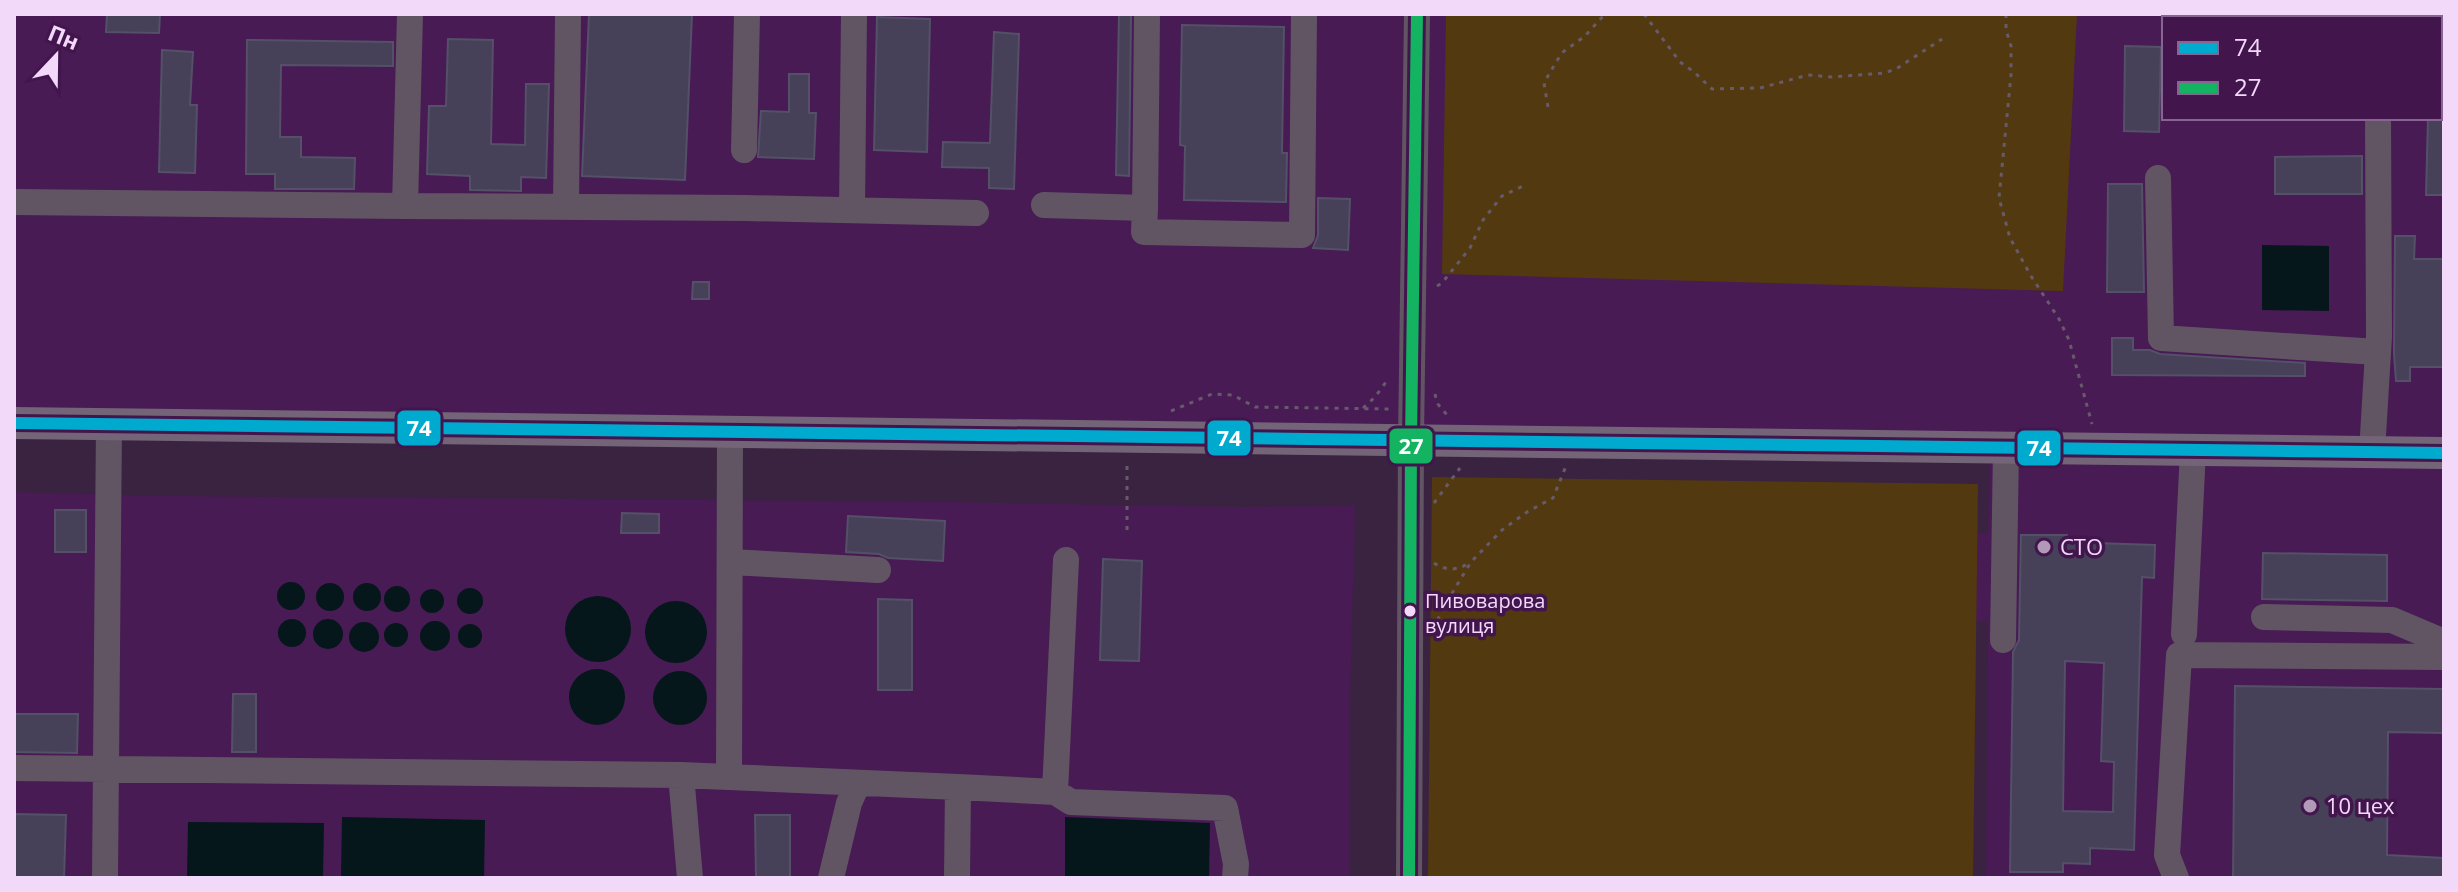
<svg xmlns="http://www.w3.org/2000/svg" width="2458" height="892" font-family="'Open Sans',sans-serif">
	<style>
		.built { fill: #481b54; fill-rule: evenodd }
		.green { fill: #533910 }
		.water { fill: #05171b }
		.building { fill: #464158; stroke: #535068; stroke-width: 2; fill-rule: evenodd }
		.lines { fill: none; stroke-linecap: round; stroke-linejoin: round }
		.path { stroke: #675a6a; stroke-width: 3; stroke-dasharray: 4 6; stroke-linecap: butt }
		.minor { stroke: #615564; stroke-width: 26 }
		.major { stroke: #746478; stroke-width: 32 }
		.bus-1-casing { stroke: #42164d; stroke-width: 18 }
		.bus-2-casing { stroke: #42164d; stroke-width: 18 }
		.bus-1 { stroke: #00a9ce; stroke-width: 12 }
		.bus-2 { stroke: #13b361; stroke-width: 12 }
		.poi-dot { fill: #b299b8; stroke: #42164d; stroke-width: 3 }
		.bus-dot { fill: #f2d8f9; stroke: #42164d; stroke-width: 3 }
		.labels { text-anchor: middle; stroke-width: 7; stroke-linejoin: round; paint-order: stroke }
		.bus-label { font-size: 20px; fill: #f2d8f9; stroke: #42164d; text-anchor: start }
		.poi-label { font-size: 22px; fill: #f2d8f9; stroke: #42164d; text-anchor: start }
		.line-badge { stroke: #42164d; stroke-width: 3 }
		.badge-label { font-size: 22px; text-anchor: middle; font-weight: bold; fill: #fff }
	</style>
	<rect width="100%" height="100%" fill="#3a2340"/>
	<!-- built -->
	<path class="built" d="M14,14H2444V441L14,413ZM2164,18H2440V118H2164Z
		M1989,461L2444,466V878H1986L1988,622L1898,621L1899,532L1988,533Z
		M14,492L165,496L952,502L1234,507L1355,506L1350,700V878H14Z"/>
	<!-- green -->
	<path class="green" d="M1446,14H2077L2063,291L1442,274Z
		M1432,477L1978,484L1973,878H1428Z"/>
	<!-- water -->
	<path class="water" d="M2262,245L2329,246V311L2262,310Z
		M277 596a14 14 0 1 1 28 0a14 14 0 1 1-28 0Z
		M353 597a14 14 0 1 1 28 0a14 14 0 1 1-28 0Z
		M316 597a14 14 0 1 1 28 0a14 14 0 1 1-28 0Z
		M384 599a13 13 0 1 1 26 0a13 13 0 1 1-26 0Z
		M457 601a13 13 0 1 1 26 0a13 13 0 1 1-26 0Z
		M420 601a12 12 0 1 1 24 0a12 12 0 1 1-24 0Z
		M565 629a33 33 0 1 1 66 0a33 33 0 1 1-66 0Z
		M645 632a31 31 0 1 1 62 0a31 31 0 1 1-62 0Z
		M313 634a15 15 0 1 1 30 0a15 15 0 1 1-30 0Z
		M278 633a14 14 0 1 1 28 0a14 14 0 1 1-28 0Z
		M420 636a15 15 0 1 1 30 0a15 15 0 1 1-30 0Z
		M349 637a15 15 0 1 1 30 0a15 15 0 1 1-30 0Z
		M384 635a12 12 0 1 1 24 0a12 12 0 1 1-24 0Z
		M458 636a12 12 0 1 1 24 0a12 12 0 1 1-24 0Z
		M569 697a28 28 0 1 1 56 0a28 28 0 1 1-56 0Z
		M653 698a27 27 0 1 1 54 0a27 27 0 1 1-54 0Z
		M342,817L485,820L484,878H341Z
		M1065,817L1210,823L1209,878H1065Z
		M188,822L324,823L323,878H187Z"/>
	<!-- building -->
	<path class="building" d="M107,14H160L159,33L106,32Z
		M589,14H692L685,180L582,176Z
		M1119,14H1131L1129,176L1116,175Z
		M877,17L930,19L927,152L874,150Z
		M1182,25L1284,27L1282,153H1287L1286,202L1184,200L1185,146L1180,145Z
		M994,32L1019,34L1014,189L989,188V168L942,167L943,142L990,143Z
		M448,39L493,40L491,144L525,145L526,84H549L546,178L521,177V191L470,190V176L427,174L429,106H446Z
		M247,40L393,42V66L281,65L280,137H301V157L355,158L354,189H275V174H246Z
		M2125,46L2161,47L2159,132L2124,131Z
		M162,50L193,52L190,105H197L195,173L159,172Z
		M789,74H809V113H816L814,159L758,157L761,111L789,112Z
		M2428,118H2444V195H2426Z
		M2362,156V194H2275V157Z
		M2108,184H2142L2144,292H2107Z
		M1318,198L1350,199L1348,250L1313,248L1318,235Z
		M2395,236H2415L2414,259H2444V367H2410V381H2396L2394,354Z
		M693,282H709V299H692Z
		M2112,338H2133V350H2150L2160,354L2305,363V376L2112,375Z
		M55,510H86V552H55Z
		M622,513L659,514V533H621Z
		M848,516L945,521L943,561L888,558L879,554L846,552Z
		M2021,535H2067V542L2155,545L2154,578L2142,577L2134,850L2090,848V864L2063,863V872H2010L2013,652L2019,640ZM2065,661L2104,663L2101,761L2114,762L2113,812L2063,811Z
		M2263,553L2387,555V601L2262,599Z
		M1103,559L1142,561L1139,661L1100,660Z
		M878,599L912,600V690H878Z
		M2235,686L2444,689V733L2388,732L2387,855L2444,858V878H2233Z
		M233,694H256V752H232Z
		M14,714H78L77,753L14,752Z
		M14,814L66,815L64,878H14Z
		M755,815H790V878H756Z"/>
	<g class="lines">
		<!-- path -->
		<path class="path" d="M1644,14L1680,62L1694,72L1712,89L1760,88L1808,75L1832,77L1884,73L1896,69L1942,39
			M2006,14V30L2011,46V75L1999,198L2010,238L2031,276L2059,319L2069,340L2092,424
			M1548,107L1544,83L1556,62L1563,52L1585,36L1605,14
			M1437,286L1442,283L1470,248L1483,220L1502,196L1523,186
			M1435,394L1437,403L1447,415
			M1363,408L1375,397L1389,378
			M1171,411L1212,394L1233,395L1255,407L1389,409
			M1434,503L1460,468
			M1127,530V462
			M1434,563C1448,572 1458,570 1471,562
			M1433,629L1446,603L1471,562L1502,530L1527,512L1553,498L1566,466"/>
		<!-- minor -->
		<path class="minor" d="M2377,14V18
			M744,150L747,14
			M2158,178L2161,338L2377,352
			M14,202L405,206L410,14
			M1044,205L1145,208L1147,14
			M405,206L746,208L976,213
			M566,207L568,14
			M1145,208L1144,232L1302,235L1304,14
			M852,210L854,14
			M2372,452L2379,336L2378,118
			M730,562L878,570
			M2264,617L2392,620L2444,642
			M2184,634L2193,450
			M2003,640L2006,447
			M14,768L681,775L958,787
			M681,775L690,878
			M729,777L730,431
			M1055,792L1071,802L1225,808L1236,864L1235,878
			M105,878L109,424
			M831,878L849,803L858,783
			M957,878L958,787L1055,792L1066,560
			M1409,878L1411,439L1417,14
			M2176,878L2167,855L2179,655L2444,657"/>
		<!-- major -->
		<path class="major" d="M14,423L2444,453"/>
		<defs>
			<path id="bus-1" d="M14,423L2444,453"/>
			<path id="bus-2" d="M1409,878L1411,439L1417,14"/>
		</defs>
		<!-- bus-1 casing -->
		<use href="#bus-1" class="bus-1-casing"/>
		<!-- bus-2 casing -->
		<use href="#bus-2" class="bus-2-casing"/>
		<!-- bus-1 -->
		<use href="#bus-1" class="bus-1"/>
		<!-- bus-2 -->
		<use href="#bus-2" class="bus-2"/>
	</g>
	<!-- markers -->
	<g class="poi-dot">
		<circle cx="2044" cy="547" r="8"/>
		<circle cx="2310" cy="806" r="8"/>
	</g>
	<circle class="bus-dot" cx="1410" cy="611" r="7"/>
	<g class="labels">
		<!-- bus labels -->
		<g class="bus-label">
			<text x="1425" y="608">Пивоварова<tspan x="1425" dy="25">вулиця</tspan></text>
		</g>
		<!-- poi labels -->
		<g class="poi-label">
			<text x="2060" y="555">СТО</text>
			<text x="2326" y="814">10 цех</text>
		</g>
	</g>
	<g class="line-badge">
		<rect x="396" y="409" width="46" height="38" rx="8" fill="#00a9ce"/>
		<rect x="1206" y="419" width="46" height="38" rx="8" fill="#00a9ce"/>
		<rect x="1388" y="427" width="46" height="38" rx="8" fill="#13b361"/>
		<rect x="2016" y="429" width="46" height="38" rx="8" fill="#00a9ce"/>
	</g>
	<g class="badge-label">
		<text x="419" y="436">74</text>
		<text x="1229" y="446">74</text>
		<text x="1411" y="454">27</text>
		<text x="2039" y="456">74</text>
	</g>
	<!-- border -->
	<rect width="2458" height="892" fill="none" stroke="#f2d8f9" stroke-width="32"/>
	<!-- legend -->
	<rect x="2162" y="16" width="280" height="104" fill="#42164d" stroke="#886492" stroke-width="2"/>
	<rect x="2178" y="42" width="40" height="12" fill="#00a9ce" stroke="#886492" stroke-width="2"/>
	<text x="2234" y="56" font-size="24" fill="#f2d8f9">74</text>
	<rect x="2178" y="82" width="40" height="12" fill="#13b361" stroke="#886492" stroke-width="2"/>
	<text x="2234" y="96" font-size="24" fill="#f2d8f9">27</text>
	<!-- north arrow -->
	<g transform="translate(56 56) rotate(22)" stroke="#42164d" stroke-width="6" paint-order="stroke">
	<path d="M0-6L14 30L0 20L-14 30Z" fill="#f2d8f9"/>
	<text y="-12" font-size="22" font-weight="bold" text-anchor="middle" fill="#f2d8f9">Пн</text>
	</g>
</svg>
